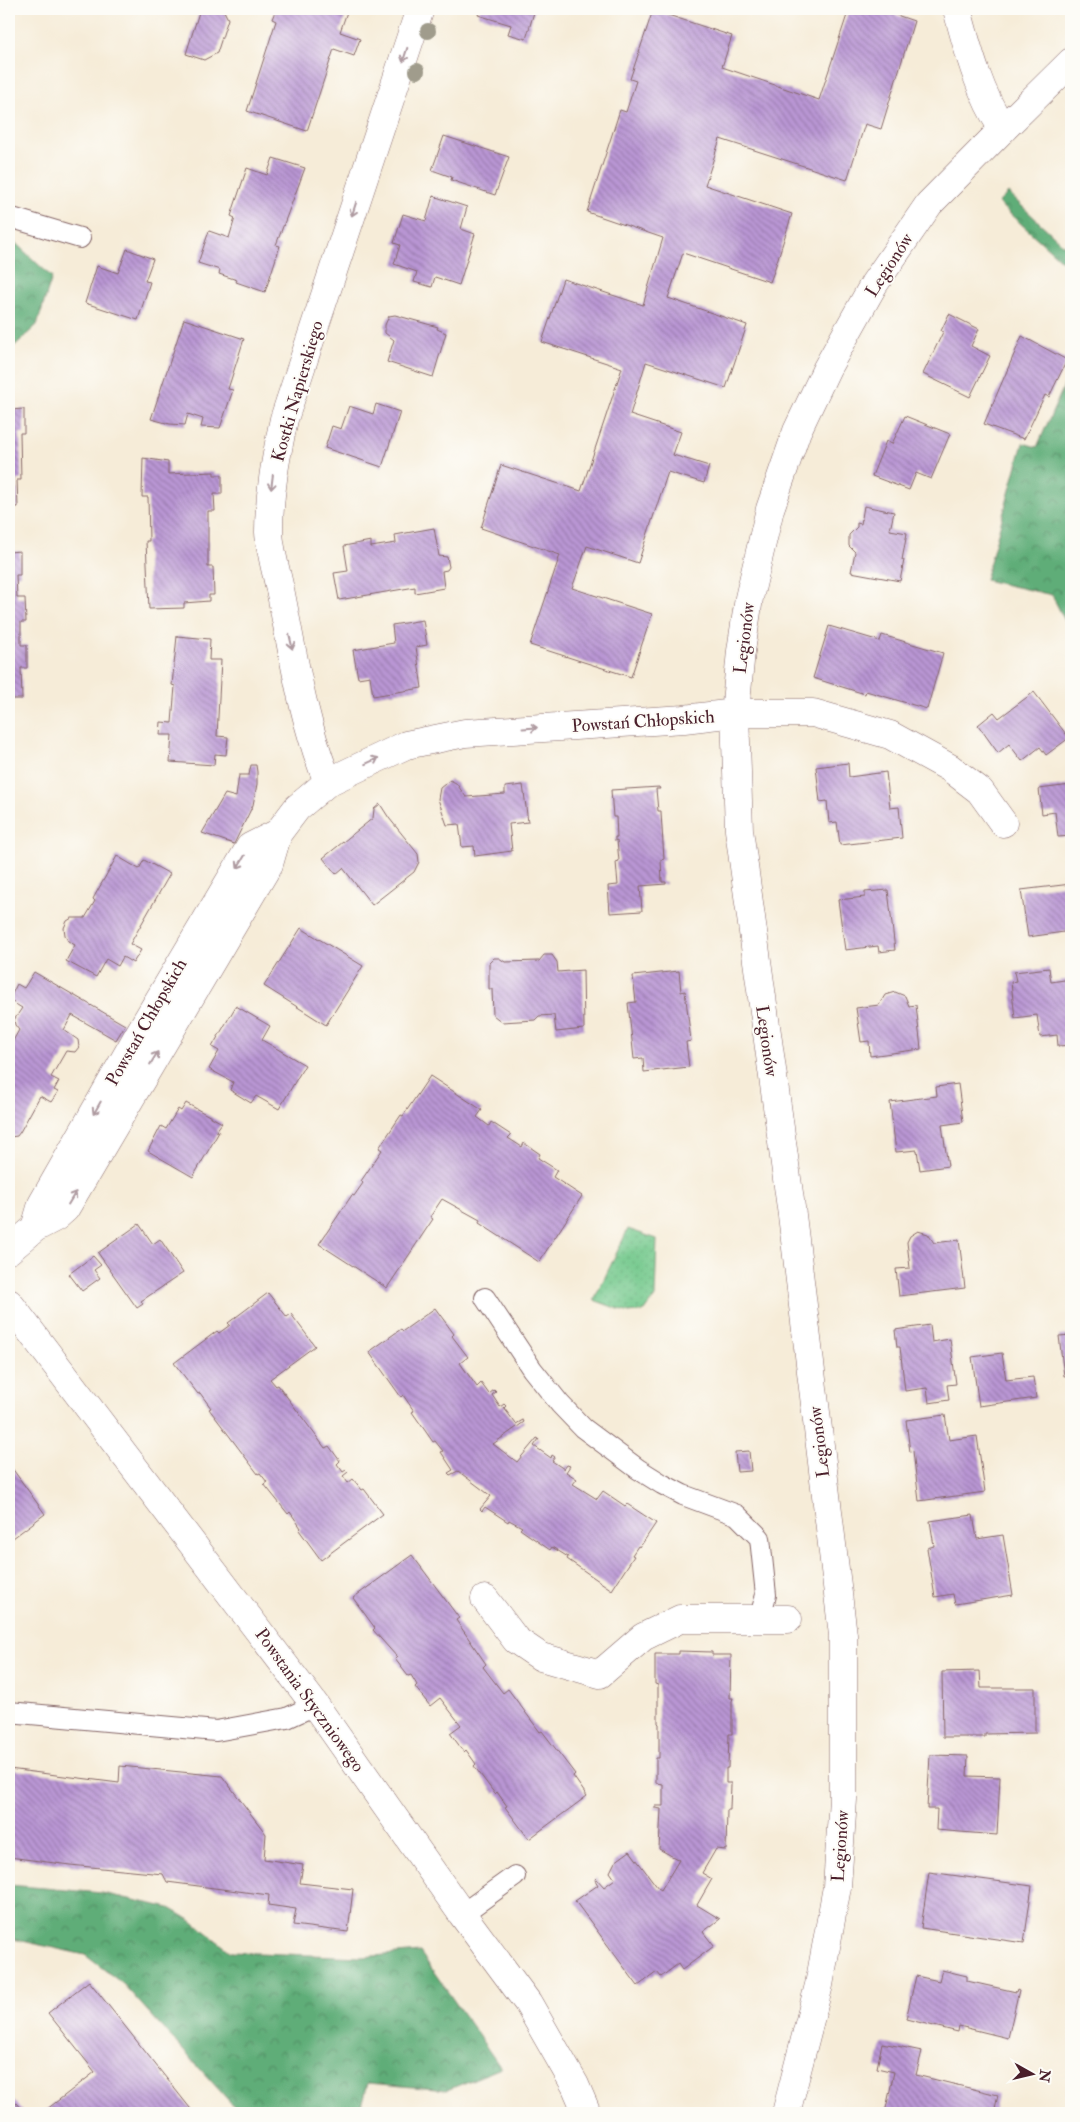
<svg xmlns="http://www.w3.org/2000/svg" width="1080" height="2122" font-family="'IM FELL Double Pica',serif">
	<style>
		.forest { fill: url(#forest-crowns); stroke: #546652 }
		.park { fill: url(#park-dots); stroke: #5f745c }
		.building { fill: url(#building-back-hatch) }
		.lines { fill: none; stroke-linecap: round; stroke-linejoin: round }
		.service-casing { stroke: #866768; stroke-width: 22 }
		.minor-casing { stroke: #866768; stroke-width: 29 }
		.tertiary-casing { stroke: #866768; stroke-width: 29 }
		.service { stroke: #fff; stroke-width: 20 }
		.minor { stroke: #fff; stroke-width: 28 }
		.tertiary { stroke: #fff; stroke-width: 28 }
		.tree { fill: #a09c8c }
		.oneway { stroke: #ae9aa0 }
		.labels { text-anchor: middle; stroke-width: 4; stroke-linejoin: round; paint-order: stroke }
		.street-label { font-size: 18px; fill: #4a1f2b; stroke: #fdfcf7 }
	</style>
	<defs>
		<pattern id="forest-crowns" width="20" height="18" patternUnits="userSpaceOnUse" patternTransform="scale(1.25)"><rect width="20" height="18" fill="#5fad78"/><path d="M2 6a3 3 0 1 1 6 0M12 15a3 3 0 1 1 6 0" fill="none" stroke="#508c63"/></pattern>
		<pattern id="park-dots" width="8" height="8" patternUnits="userSpaceOnUse" patternTransform="scale(1.25)"><rect width="8" height="8" fill="#74c98d"/><path d="M2 2h.1M6 6h.1" fill="none" stroke="#66ac7a" stroke-width="1.8" stroke-linecap="round"/></pattern>
		<pattern id="building-back-hatch" width="6" height="6" patternUnits="userSpaceOnUse" patternTransform="scale(1.25)"><rect width="6" height="6" fill="#b996d4"/><path d="M-1 5l2 2M0 0l6 6M5-1l2 2" fill="none" stroke="#987aac"/></pattern>
	</defs>
	<rect width="100%" height="100%" fill="#fdfcf7"/>
	<filter id="ink" filterUnits="userSpaceOnUse"><feTurbulence type="fractalNoise" baseFrequency=".02" numOctaves="2"/><feDisplacementMap in="SourceGraphic" scale="10" xChannelSelector="R" yChannelSelector="G"/><feConvolveMatrix kernelMatrix="1 2 1 2 8 2 1 2 1" color-interpolation-filters="sRGB"/></filter>
	<filter id="wash" filterUnits="userSpaceOnUse"><feTurbulence type="fractalNoise" baseFrequency=".0096" numOctaves="4" result="noise"/><feDisplacementMap in="SourceGraphic" scale="20" xChannelSelector="R" yChannelSelector="G"/><feGaussianBlur stdDeviation="1.12" result="paint"/><feColorMatrix in="noise" values="0 0 0 0 0 0 0 0 0 0 0 0 0 0 0 0 0 1.4 0 .05"/><feComposite in="paint" operator="in"/></filter>
	<g filter="url(#wash)">
		<rect width="100%" height="100%" fill="#f6ecd8"/>
		<!-- forest -->
		<path class="forest" d="M1008,193L1071,252V269L998,203Z
			M9,237L52,277L37,325L9,351Z
			M1071,370V633L1052,595L985,580L1023,443L1037,447Z
			M9,1885L102,1893L170,1908L192,1921L231,1952L362,1957L420,1952L501,2068L447,2090L368,2083L360,2113H240L123,1984L85,1955L9,1938Z"/>
		<!-- park -->
		<path class="park" d="M628,1229L657,1239L655,1297L645,1311L629,1313L594,1300Z"/>
		<g id="blocks">
			<!-- building -->
			<path class="building" d="M200,9H223L228,19L217,53L204,60L186,54Z
				M276,9H348L340,32L360,39L354,56L334,49L307,131L247,111L276,21L272,19Z
				M480,9H535L526,39L508,34L511,25L478,15Z
				M849,9H879L914,21L881,129L865,124L847,180L720,139L705,185L792,214L773,274L770,282L683,253L668,298L747,325L726,388L646,362L630,415L681,432L673,455L709,466L704,483L668,472L638,563L587,546L572,588L652,614L631,677L530,645L560,555L481,528L501,465L581,491L622,368L542,342L563,279L643,305L663,238L587,212L620,110L626,112L636,81L630,79L653,10L732,36L722,67L819,100Z
				M444,136L509,157L495,195L451,180L452,177L432,170Z
				M273,158L305,168L276,245L280,246L265,292L236,282L237,280L219,274L220,270L198,263L209,231L229,238L235,218L231,216L247,168L267,175Z
				M433,196L467,207L461,229L475,234L459,285L435,277L432,287L414,282L417,272L394,264L400,245L394,243L403,214L426,221Z
				M127,249L153,259L145,281L150,282L138,320L85,303L97,266L118,273Z
				M949,314L979,329L971,346L990,356L970,397L923,374L943,332L941,331Z
				M395,315L438,327L437,329L446,333L433,377L387,362L394,340L385,333V325L389,316Z
				M184,319L244,339L228,389L233,390L220,428L201,427L203,419L188,414L185,425L170,424L151,419Z
				M1022,336L1067,360L1049,397L1045,395L1024,439L984,424Z
				M376,404L400,412L382,467L325,448L332,426L341,429L349,406L373,414Z
				M24,409V433H20L21,480H17L18,507H12L13,528L9,529V410Z
				M905,416L950,434L931,479L916,473L909,490L872,476L886,441L892,444Z
				M143,458L168,462V474L214,472V475H222V494H214L215,511H208V567H213L214,595H209V601L184,603V608L149,609L146,541H149L148,497H142Z
				M864,506L894,512L890,530L907,533L902,560H904L900,581L851,572L855,552L849,546V535L857,527V523L861,524Z
				M434,528L439,556L447,557L449,567L447,570L442,571L444,588L415,593V587L339,600L334,573L348,571L344,546L371,541V547L396,543L395,535Z
				M20,551V575H16L17,598H25L26,622H21V645H27V668H21L22,699H9V552Z
				M423,620L427,645L416,647L422,688L373,696L370,676L358,678L353,650L394,643L392,625Z
				M829,626L880,641L882,635L943,653L927,709L866,691L865,694L813,678Z
				M177,636L210,639L209,660H221L217,736L228,737L226,755L215,754L214,765L170,762L172,735H160L161,722L172,723L175,686L172,685Z
				M1034,692L1069,738L1046,755L1040,747L1022,761L1009,744L998,753L978,725L994,712L999,718Z
				M848,763L849,777L886,772L890,808L899,807L902,838L840,845L837,822L829,823L827,801L820,802L816,767Z
				M251,765H256L257,772V784L253,805L234,844L202,833L225,794L236,797L239,775H249Z
				M450,780L456,783L466,797L505,794V787L523,785L528,822L509,824L512,851L475,856L474,846L462,847L459,824L447,825L438,799L440,788Z
				M1071,785V836L1058,837L1055,812L1042,814L1039,789Z
				M659,787L660,789H656L658,811H661V813L664,859L661,860L662,882H666V884L640,886L642,911L610,913L608,886L618,885L616,862L619,861L617,840L615,841V837H617L616,817H613L611,790Z
				M380,804L389,818L418,854L419,862L414,872L372,905L343,868L336,874L323,858L373,818L374,809Z
				M117,856L139,869L144,860L170,874L130,944L141,950L133,963L123,957L118,966L106,959L96,977L66,961L75,945L68,941L65,935L64,928L67,921L72,918H85L95,901L93,899L94,897Z
				M1071,884V931L1028,937L1021,890Z
				M888,890L895,950L879,952L878,946L845,950L838,900L865,897V892Z
				M301,928L363,966L326,1025L264,986Z
				M544,955H552L557,962L558,972L583,970L584,1029L556,1032L554,1015L539,1016L535,1020L502,1022L493,1015L492,989H489V963L494,958H499L505,962L539,961Z
				M1049,968L1051,982L1071,979V1045L1058,1046L1057,1035L1040,1037L1037,1015L1015,1018L1011,982L1016,981L1014,972Z
				M679,971L681,992L685,991L691,1041L686,1042L689,1067L644,1072L643,1058L634,1059L628,1003L636,1002L633,976Z
				M34,972L125,1025L116,1040L72,1015L64,1030L78,1040L79,1047L75,1052L66,1051L51,1077L59,1081L54,1090L58,1092L51,1102L40,1096L20,1132L17,1136L10,1137L9,1048L19,1030L15,1025L14,1020L22,1008L9,1000L17,984L24,988Z
				M895,992L905,996L909,1006L916,1005L921,1049L870,1056L869,1041L861,1042L856,1008L879,1005L885,995Z
				M236,1006L270,1026L262,1040L305,1065L279,1109L256,1096L251,1103L230,1090L233,1082L209,1069L219,1051L212,1047Z
				M430,1076L482,1110L477,1117L489,1126L491,1122L511,1135L508,1138L522,1147L524,1143L540,1154L538,1158L557,1170L553,1177L582,1196L539,1262L479,1223L480,1220L442,1199L430,1217L433,1219L387,1288L319,1244L352,1195L354,1196L363,1183L361,1181L382,1150L379,1148L401,1115L403,1116Z
				M958,1084L963,1122L942,1125L948,1166L920,1170L917,1150L896,1152L890,1102L937,1096L936,1087Z
				M186,1103L222,1123L216,1131L219,1132L193,1177L148,1151L161,1126L166,1129L178,1109L181,1111Z
				M139,1224L153,1244L160,1239L183,1273L141,1301L143,1304L137,1308L98,1253Z
				M918,1231L928,1234L934,1243L959,1240L965,1288L899,1296L896,1269L910,1268L907,1242L910,1236Z
				M93,1256L101,1265L94,1270L100,1278L82,1291L69,1274Z
				M268,1293L287,1317L291,1314L315,1346L270,1379L276,1386L278,1385L325,1448L329,1446L340,1461L337,1464L343,1472L346,1470L348,1472L343,1476L348,1483L353,1479L362,1490L364,1489L383,1514L321,1560L299,1530L301,1528L290,1512L288,1514L264,1484L267,1482L260,1473L258,1474L209,1409L211,1408L200,1393L198,1394L174,1363L217,1331L219,1333L230,1325L228,1323Z
				M435,1308L454,1334L452,1336L468,1357L460,1363L477,1387L481,1383L489,1394L494,1390L496,1392L492,1395L500,1407L504,1404L506,1406L504,1408L516,1424L523,1420L524,1422L493,1444L517,1462L537,1438L539,1439L534,1446L551,1458L552,1455L555,1457L552,1461L564,1469L567,1465L570,1466L566,1472L577,1479L573,1484L597,1499L603,1491L625,1506L627,1504L656,1523L640,1547L638,1546L632,1555L634,1556L612,1590L567,1559L568,1557L552,1547L550,1550L520,1529L522,1527L509,1520L508,1522L485,1507L482,1511L480,1509L491,1496L458,1471L450,1475L448,1473L453,1470L441,1452L443,1451L435,1441L433,1442L412,1412L414,1411L403,1395L401,1397L369,1352L401,1329L403,1331Z
				M930,1325L932,1342L950,1339L956,1384L947,1385L949,1400L929,1403L927,1388L905,1391L900,1347H897L895,1330Z
				M1071,1335V1375L1064,1376L1059,1336Z
				M1002,1353L1006,1380L1033,1377L1036,1398L979,1406L972,1357Z
				M945,1415L949,1440L977,1436L985,1492L919,1501L913,1451L910,1452L906,1420Z
				M749,1451L751,1471L737,1472L735,1452Z
				M9,1464L45,1514L9,1541Z
				M973,1515L977,1539L1003,1535L1013,1595L955,1604L953,1594L935,1597L927,1548L934,1546L930,1521Z
				M412,1555L459,1618L456,1620L486,1664L483,1667L503,1693L508,1689L540,1732L542,1731L575,1774L573,1776L587,1796L529,1839L505,1807L507,1806L497,1792L495,1794L474,1766L476,1764L466,1750L464,1752L450,1733L461,1725L440,1698L430,1706L415,1687L417,1685L411,1675L408,1676L395,1659L397,1657L373,1630L375,1628L353,1598Z
				M679,1651L712,1652V1655H731L730,1698H733L732,1701V1734H729L728,1768H726V1783H731V1786L730,1807V1810H727L726,1850L716,1849L702,1873L712,1879L697,1905L720,1919L703,1932L714,1946L682,1970L678,1964L661,1977L657,1972L638,1986L575,1901L598,1885L595,1880L596,1878L604,1887L615,1879L610,1872L615,1862L630,1851L658,1888L661,1890L679,1860L659,1849L661,1809L655,1808V1806H663V1784L656,1783V1758H659V1724L658,1723V1685L655,1684V1654H679Z
				M980,1671L981,1688H1035V1733L985,1734V1737H943L942,1672Z
				M930,1755L968,1756L967,1776L1000,1777L997,1835L936,1830L937,1809H927Z
				M120,1766L222,1776L266,1834L264,1859L303,1865L300,1883L353,1889L348,1932L293,1925L296,1909L268,1905L269,1895L167,1882L163,1874L70,1865L9,1857V1769L119,1783Z
				M929,1872L1032,1886L1024,1943L921,1928Z
				M942,1970L967,1976V1981L1016,1992L1017,1989L1019,1990L1008,2038L959,2026L958,2032L906,2019L916,1976L939,1981Z
				M89,1981L194,2113H42L95,2072L48,2013Z
				M882,2043L922,2051L916,2075L998,2095L994,2113H885L894,2072L877,2068Z
				M9,2094L24,2113H9Z"/>
		</g>
	</g>
	<g filter="url(#ink)">
		<use href="#blocks" fill-opacity="0" stroke="#866768" stroke-width="1"/>
		<g class="lines">
			<defs>
				<path id="service" d="M9,217L80,238
					M485,1298L532,1369L560,1404L583,1428L638,1469L662,1484L683,1495L737,1515L760,1538L766,1595L759,1620
					M9,1712L216,1731L287,1718L315,1705
					M462,1914L515,1876"/>
				<path id="minor" d="M957,9C968,50 979,93 1003,129
					M328,782C304,724 294,660 282,599C278,577 270,553 269,532C269,493 276,457 284,419L420,9
					M35,1228L42,1204L147,1020L250,847L278,833
					M9,1250L35,1228L56,1217L65,1209L269,864L278,833L297,808L328,782L406,745L465,733L684,719L735,713H813L890,735L950,768L980,791L1003,823
					M485,1599L516,1640L541,1657L600,1674L643,1637L680,1619H788"/>
				<path id="tertiary" d="M9,1303L315,1705L462,1914L528,2003L575,2085L587,2113
					M786,2113L819,1985L837,1887L843,1799V1635L792,1215L739,830L735,713L741,651L749,598L770,509L797,431L827,368L874,284L929,204L1003,129L1071,62"/>
			</defs>
			<!-- service casing -->
			<use href="#service" class="service-casing"/>
			<!-- minor casing -->
			<use href="#minor" class="minor-casing"/>
			<!-- tertiary casing -->
			<use href="#tertiary" class="tertiary-casing"/>
			<!-- service -->
			<use href="#service" class="service"/>
			<!-- minor -->
			<use href="#minor" class="minor"/>
			<!-- tertiary -->
			<use href="#tertiary" class="tertiary"/>
		</g>
		<!-- trees -->
		<g class="tree">
			<circle cx="428" cy="31" r="8"/>
			<circle cx="417" cy="71" r="8"/>
		</g>
		<!-- one-way arrows -->
		<defs><path id="oneway-shaft" d="M-6 0H5M1.5-3L5.5 0L1.5 3" fill="none" stroke-width="1.6" stroke-linecap="round" stroke-linejoin="round" transform="scale(1.25)"/></defs>
		<g class="oneway">
			<use href="#oneway-shaft" transform="translate(405 55) rotate(108)"/>
			<use href="#oneway-shaft" transform="translate(354 209) rotate(108)"/>
			<use href="#oneway-shaft" transform="translate(272 482) rotate(97)"/>
			<use href="#oneway-shaft" transform="translate(291 642) rotate(77)"/>
			<use href="#oneway-shaft" transform="translate(530 728) rotate(-4)"/>
			<use href="#oneway-shaft" transform="translate(372 761) rotate(-25)"/>
			<use href="#oneway-shaft" transform="translate(241 862) rotate(121)"/>
			<use href="#oneway-shaft" transform="translate(154 1058) rotate(-59)"/>
			<use href="#oneway-shaft" transform="translate(97 1108) rotate(120)"/>
			<use href="#oneway-shaft" transform="translate(72 1198) rotate(-59)"/>
		</g>
	</g>
	<g class="labels">
		<!-- street labels -->
		<g class="street-label">
			<text transform="translate(889 265) rotate(-57)" y="6">Legionów</text>
			<text transform="translate(297 391) rotate(-74)" y="6">Kostki Napierskiego</text>
			<text transform="translate(744 638) rotate(-83)" y="6">Legionów</text>
			<text transform="translate(643 721) rotate(-4)" y="6">Powstań Chłopskich</text>
			<text transform="translate(146 1022) rotate(-60)" y="6">Powstań Chłopskich</text>
			<text transform="translate(767 1041) rotate(82)" y="6">Legionów</text>
			<text transform="translate(819 1442) rotate(-97)" y="6">Legionów</text>
			<text transform="translate(310 1700) rotate(54)" y="6">Powstania Styczniowego</text>
			<text transform="translate(840 1846) rotate(-86)" y="6">Legionów</text>
		</g>
	</g>
	<!-- margin -->
	<rect width="1080" height="2122" fill="none" stroke="#fdfcf7" stroke-width="30"/>
	<!-- north arrow -->
	<g transform="translate(1032 2074) rotate(98)" stroke="#fdfcf7" stroke-width="4" paint-order="stroke">
	<path d="M0-4L9 19L0 12L-9 19Z" fill="#4a1f2b"/>
	<text y="-8" font-size="14" font-weight="bold" text-anchor="middle" fill="#4a1f2b">N</text>
	</g>
</svg>
